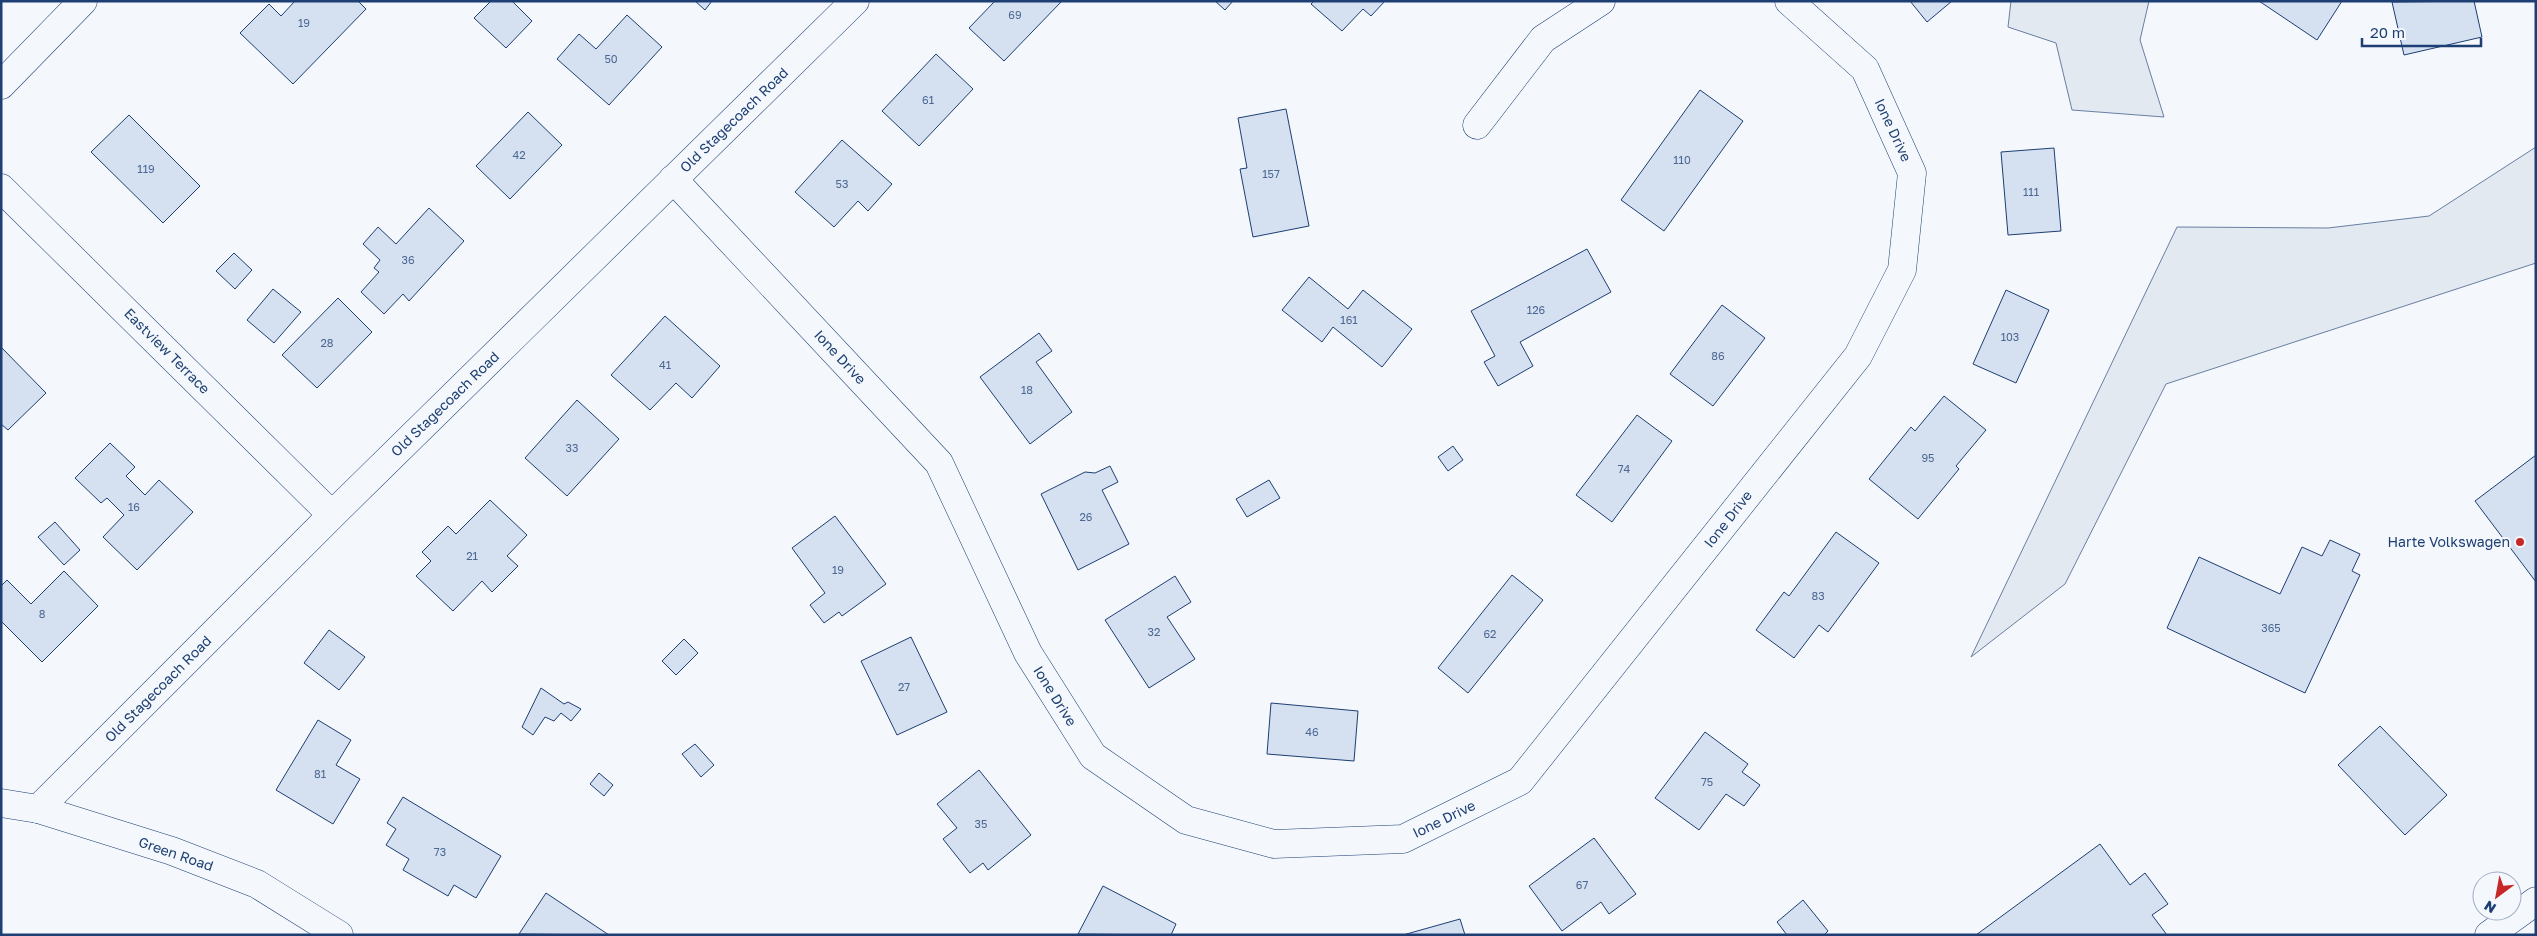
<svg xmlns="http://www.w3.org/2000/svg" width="2537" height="936" font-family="'Golos Text',sans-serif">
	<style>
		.green { fill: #e3e9f0; stroke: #687fa3 }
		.building { fill: #d5e0f0; stroke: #1d3f73 }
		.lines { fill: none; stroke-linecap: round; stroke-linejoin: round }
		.street-casing { stroke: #1d3f73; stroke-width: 29 }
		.secondary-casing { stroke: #1d3f73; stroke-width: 29 }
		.primary-casing { stroke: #1d3f73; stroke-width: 29 }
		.street { stroke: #f4f7fb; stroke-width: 28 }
		.secondary { stroke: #f4f7fb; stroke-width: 28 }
		.primary { stroke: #f4f7fb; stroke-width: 28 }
		.poi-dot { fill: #c62828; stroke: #f4f7fb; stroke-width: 2 }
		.labels { text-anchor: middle; stroke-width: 4; stroke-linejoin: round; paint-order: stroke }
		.number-label { font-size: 11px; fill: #4b6792 }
		.street-label { font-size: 14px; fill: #1d3f73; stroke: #f4f7fb }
		.poi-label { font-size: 14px; fill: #1d3f73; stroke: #f4f7fb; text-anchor: end }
	</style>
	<rect width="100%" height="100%" fill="#f4f7fb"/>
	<!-- green -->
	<path class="green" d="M2011,1H2149L2140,40L2164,117L2072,110L2056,43L2008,27Z
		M2536,147V263L2166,384L2065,584L1971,657L2177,227L2328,228L2429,216Z"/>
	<!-- building -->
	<path class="building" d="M295,1H358L366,9L293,84L240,33L269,4L281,16Z
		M491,1H512L532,21L506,48L474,18Z
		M695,1H712L705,10Z
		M995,1H1060L1061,2L1004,61L969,28Z
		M1215,1H1233L1225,10Z
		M1314,1H1385L1371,16L1363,9L1342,31L1311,4Z
		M1910,1H1952L1927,22Z
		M2259,1H2342L2317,40Z
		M2474,1L2482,37L2404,55L2392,2Z
		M627,15L662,47L609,105L557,59L579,34L596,49Z
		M936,54L973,89L919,146L882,111Z
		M1700,90L1743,121L1664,231L1621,200Z
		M1286,109L1309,226L1253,237L1240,169L1247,168L1238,118Z
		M528,112L562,145L510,199L476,166Z
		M129,115L200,186L163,223L91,152Z
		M842,140L892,184L868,211L858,201L834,227L795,192Z
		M2054,148L2061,231L2008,235L2001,152Z
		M429,208L464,241L409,301L403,294L384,314L361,292L379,272L374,268L380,260L363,244L378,227L396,244Z
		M1587,249L1611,292L1520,342L1533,366L1498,386L1484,362L1495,356L1471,311Z
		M234,253L252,270L235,289L216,271Z
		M1309,277L1348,309L1363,290L1412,329L1382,367L1333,327L1322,342L1282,310Z
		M273,289L301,312L274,343L247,320Z
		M2006,290L2049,310L2016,383L1973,364Z
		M338,298L372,332L317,388L282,355Z
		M1722,305L1765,338L1713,406L1670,374Z
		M665,316L720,366L692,398L676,383L650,410L611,375Z
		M1039,333L1052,351L1036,362L1072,412L1030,444L980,377Z
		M1,347L46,393L8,430L1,424Z
		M1944,396L1986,430L1956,466L1959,469L1918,519L1869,479L1911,427L1915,431Z
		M577,400L619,439L567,496L525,458Z
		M1637,415L1672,441L1612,522L1576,495Z
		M110,443L135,467L126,476L145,495L159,480L193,512L137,570L103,537L124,515L107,498L101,503L75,478Z
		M1453,446L1463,460L1448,471L1438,457Z
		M2536,455V582L2475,501Z
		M1110,466L1118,482L1102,490L1129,544L1078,570L1041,494L1085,472L1095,473Z
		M1269,480L1280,498L1247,517L1236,499Z
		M490,500L527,535L507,556L518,566L492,592L482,581L453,611L416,576L431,561L422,552L448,526L456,534Z
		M835,516L886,584L842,616L839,612L824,623L810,605L825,593L792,548Z
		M55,522L80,550L64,565L38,537Z
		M1836,532L1879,563L1828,632L1819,625L1794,658L1756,630L1784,592L1789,596Z
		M2330,540L2360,554L2352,571L2360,575L2305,693L2167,628L2199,557L2280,594L2302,547L2322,556Z
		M64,571L98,606L42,662L1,621V586L7,580L31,604Z
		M1512,575L1543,600L1468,693L1438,668Z
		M1175,576L1191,602L1167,617L1195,659L1149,688L1105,620Z
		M329,630L365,657L339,690L304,663Z
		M911,637L947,712L897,735L861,661Z
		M684,639L698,653L676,675L662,661Z
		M541,688L564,704L568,702L581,709L571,721L561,713L554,721L545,717L533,735L522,727Z
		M1271,703L1358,711L1354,761L1267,754Z
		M318,720L351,740L336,765L360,779L333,824L276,790Z
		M2380,726L2447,795L2405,835L2338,765Z
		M1705,732L1748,764L1742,772L1760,785L1744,806L1726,794L1699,830L1655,798Z
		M695,744L714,765L701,777L682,754Z
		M979,770L1031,835L988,870L983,863L970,873L943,839L957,828L937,804Z
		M599,773L613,785L604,796L590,784Z
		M403,797L501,856L476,898L454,885L448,896L403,870L409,859L386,845L396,829L387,823Z
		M1594,838L1636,894L1609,914L1601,902L1562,931L1529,886Z
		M2100,844L2130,885L2145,873L2168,904L2152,915L2167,935H1976Z
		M1103,886L1176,924L1171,935L1078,934Z
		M546,893L609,935L519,934Z
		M1803,900L1828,931L1824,935H1787L1777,922Z
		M1460,919L1465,935H1403Z"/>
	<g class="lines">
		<defs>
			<path id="street" d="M1,85L83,1
				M1477,125L1543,39L1601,1
				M673,179L939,463L1028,653L1093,756L1186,820L1274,844L1403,839L1520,781L1858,356L1902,270L1912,173L1865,69L1789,1
				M1,188L332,515
				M38,809L332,515L855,1"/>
			<path id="secondary" d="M1,803L38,809L172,851L257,884L339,935"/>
			<path id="primary" d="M2489,935L2536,901"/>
		</defs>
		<!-- street casing -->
		<use href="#street" class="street-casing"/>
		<!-- secondary casing -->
		<use href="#secondary" class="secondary-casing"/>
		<!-- primary casing -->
		<use href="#primary" class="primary-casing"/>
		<!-- street -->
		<use href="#street" class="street"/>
		<!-- secondary -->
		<use href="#secondary" class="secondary"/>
		<!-- primary -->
		<use href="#primary" class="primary"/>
	</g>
	<!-- markers -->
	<circle class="poi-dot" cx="2520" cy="542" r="5"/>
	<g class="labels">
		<!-- number labels -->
		<g class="number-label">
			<text x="1015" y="19">69</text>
			<text x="304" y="27">19</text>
			<text x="611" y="63">50</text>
			<text x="928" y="104">61</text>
			<text x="519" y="159">42</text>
			<text x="1682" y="164">110</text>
			<text x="146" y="173">119</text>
			<text x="1271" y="178">157</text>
			<text x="842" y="188">53</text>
			<text x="2031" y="196">111</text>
			<text x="408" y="264">36</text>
			<text x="1536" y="314">126</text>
			<text x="1349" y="324">161</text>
			<text x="2010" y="341">103</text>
			<text x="327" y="347">28</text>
			<text x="1718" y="360">86</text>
			<text x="665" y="369">41</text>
			<text x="1027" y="394">18</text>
			<text x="572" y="452">33</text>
			<text x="1928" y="462">95</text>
			<text x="1624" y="473">74</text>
			<text x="134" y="511">16</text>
			<text x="1086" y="521">26</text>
			<text x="472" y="560">21</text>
			<text x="838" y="574">19</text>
			<text x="1818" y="600">83</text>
			<text x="42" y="618">8</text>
			<text x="2271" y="632">365</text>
			<text x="1154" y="636">32</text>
			<text x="1490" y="638">62</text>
			<text x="904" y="691">27</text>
			<text x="1312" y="736">46</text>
			<text x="320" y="778">81</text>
			<text x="1707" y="786">75</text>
			<text x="981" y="828">35</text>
			<text x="440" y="856">73</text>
			<text x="1582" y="889">67</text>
		</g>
		<!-- street labels -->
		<g class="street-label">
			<text transform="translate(734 120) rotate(-44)" y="5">Old Stagecoach Road</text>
			<text transform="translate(1893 130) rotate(65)" y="5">Ione Drive</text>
			<text transform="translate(167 351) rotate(45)" y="5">Eastview Terrace</text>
			<text transform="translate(840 357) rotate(47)" y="5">Ione Drive</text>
			<text transform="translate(445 404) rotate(-44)" y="5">Old Stagecoach Road</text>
			<text transform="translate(1728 519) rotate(-52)" y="5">Ione Drive</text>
			<text transform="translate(158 689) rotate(-45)" y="5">Old Stagecoach Road</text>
			<text transform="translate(1055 696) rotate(58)" y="5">Ione Drive</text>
			<text transform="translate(1444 819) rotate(-26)" y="5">Ione Drive</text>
			<text transform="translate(176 854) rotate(19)" y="5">Green Road</text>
		</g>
		<!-- poi labels -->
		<g class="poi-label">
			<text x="2510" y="547">Harte Volkswagen</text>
		</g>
	</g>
	<!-- border -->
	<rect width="2537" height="936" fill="none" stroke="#1d3f73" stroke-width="5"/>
	<!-- north arrow -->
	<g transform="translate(2497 896) rotate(212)"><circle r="24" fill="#f4f7fb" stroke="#9eadc5"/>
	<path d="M0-4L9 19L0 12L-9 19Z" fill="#c62828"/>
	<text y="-8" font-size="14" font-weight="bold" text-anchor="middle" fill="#1d3f73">N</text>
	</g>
	<!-- scale -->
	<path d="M2362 38v8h119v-8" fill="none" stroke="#1d3f73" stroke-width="2.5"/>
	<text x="2370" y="38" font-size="15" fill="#1d3f73" stroke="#f4f7fb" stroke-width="4" paint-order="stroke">20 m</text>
</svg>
